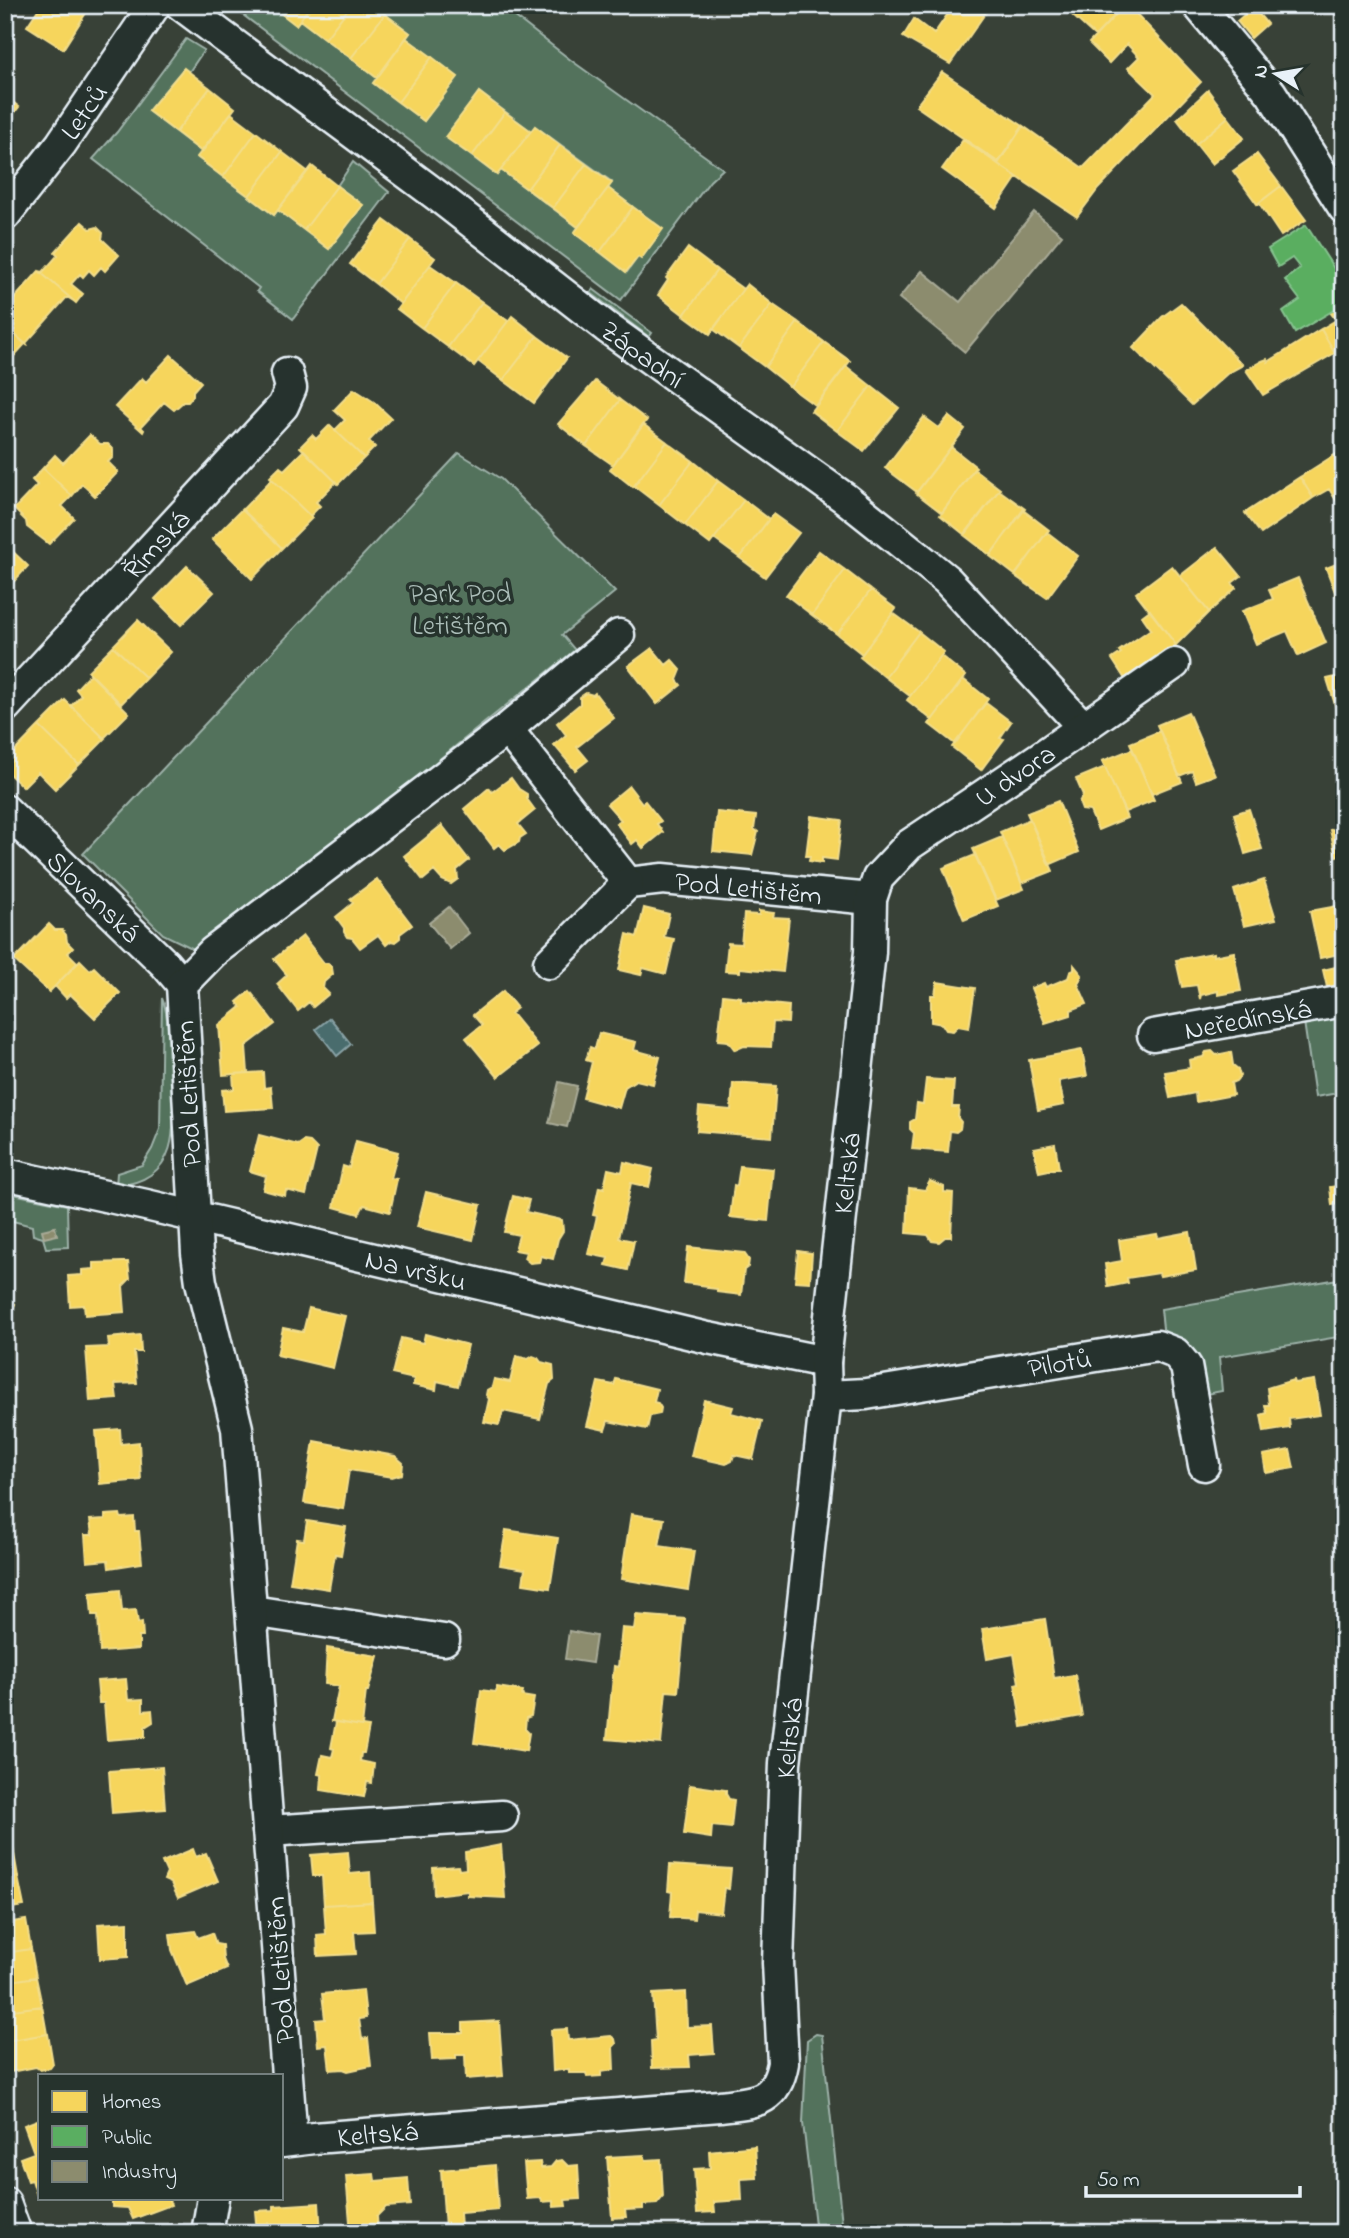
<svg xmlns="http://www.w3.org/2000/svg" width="1349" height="2238" font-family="'Indie Flower',sans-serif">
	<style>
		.green { fill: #53725b; stroke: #9eb2aa; stroke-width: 2; fill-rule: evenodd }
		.water { fill: #486c6d; stroke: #88a1a5; stroke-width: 2 }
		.homes { fill: #f6d55c; stroke: #f2dd8b; stroke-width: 2 }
		.public { fill: #5aae61; stroke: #85c28e; stroke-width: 2 }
		.industry { fill: #8c8c6e; stroke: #a8aa97; stroke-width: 2 }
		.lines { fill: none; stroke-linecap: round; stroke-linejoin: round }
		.minor-casing { stroke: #e8f1f8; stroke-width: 35 }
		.minor { stroke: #26332d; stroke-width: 30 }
		.labels { text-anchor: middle; stroke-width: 7; stroke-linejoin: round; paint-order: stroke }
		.street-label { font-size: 28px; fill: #e8f1f8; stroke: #26332d }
		.park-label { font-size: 28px; fill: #acbeb9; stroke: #26332d }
	</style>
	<rect width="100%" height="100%" fill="#384137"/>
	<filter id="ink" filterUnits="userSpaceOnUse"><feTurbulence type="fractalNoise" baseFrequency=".0143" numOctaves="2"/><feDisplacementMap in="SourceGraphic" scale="14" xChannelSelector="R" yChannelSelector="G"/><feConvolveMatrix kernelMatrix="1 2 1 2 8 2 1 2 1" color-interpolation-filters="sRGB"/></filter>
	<g filter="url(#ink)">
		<!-- green -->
		<path class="green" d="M270,5L296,24L300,20L377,78L373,83L424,121L457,77L406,38L410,33L373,5H500L572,61L723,169L710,181L621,300L231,6ZM479,92L531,131L535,126L612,182L608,188L662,229L641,259L638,257L627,272L575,233L578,227L501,170L497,175L446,137Z
			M186,39L204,50L189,72L183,69L148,111L202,152L198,158L274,215L278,210L329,249L362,205L337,186L353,162L389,192L293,319L257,291L259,288L93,159L117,132Z
			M593,289L652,333L649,337L591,293Z
			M459,453L501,479L615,592L562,635L575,650L200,952L163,934L83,854Z
			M162,998C170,1018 167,1041 169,1062C173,1114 189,1179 116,1186L117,1173L142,1165L152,1149L160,1129Z
			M1344,1007V1092L1315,1097L1303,1015Z
			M13,1194L67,1205L68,1247L46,1248L43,1238L33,1235L32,1226L5,1219V1195Z
			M1344,1278V1336L1219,1357L1222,1391L1201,1395L1164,1338L1161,1309Z
			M816,2034L822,2035L843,2233H816L803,2123L807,2040Z"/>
		<!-- water -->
		<path class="water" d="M330,1018L351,1044L337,1056L316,1029Z"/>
		<!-- homes -->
		<path class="homes" d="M41,5H91L63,49L27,26Z
			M270,5H311L296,25Z
			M311,5H351L325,39L300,20Z
			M351,5H373L385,14L351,58L325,39Z
			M965,5H991L950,64L903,37L914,19L934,34L947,15L963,9Z
			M1061,5H1125L1095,36Z
			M1125,5H1128L1201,82L1098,189L1077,217L998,164L1023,126L1083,168L1155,94L1128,68L1139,57L1127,44L1109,63L1089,43Z
			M1253,7L1267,24L1251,38L1237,21Z
			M385,14L410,33L377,78L351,58Z
			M406,38L432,57L398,102L373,83Z
			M432,57L458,77L424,121L398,102Z
			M184,68L210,88L176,132L148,111Z
			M942,72L1023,126L998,162L916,106Z
			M210,88L235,108L202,152L176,132Z
			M1208,90L1228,117L1196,144L1177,119Z
			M479,92L505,112L472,156L445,137Z
			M5,96L19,107L5,125Z
			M505,112L531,131L497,175L472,156Z
			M231,113L256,132L223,177L197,157Z
			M1228,117L1244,138L1212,164L1196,144Z
			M535,126L560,145L527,189L501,170Z
			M256,132L282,152L249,196L223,177Z
			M963,140L1017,177L996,208L942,169Z
			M560,145L586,164L553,208L527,189Z
			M282,152L307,171L274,215L249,196Z
			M1257,154L1281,186L1257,204L1233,171Z
			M586,164L612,183L578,227L553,208Z
			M312,166L337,186L304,230L278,210Z
			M337,186L363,205L329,249L304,230Z
			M1281,186L1306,220L1281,236L1259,203Z
			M608,188L633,207L600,252L574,233Z
			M633,207L663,229L641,259L638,257L626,272L600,252Z
			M384,220L410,239L376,284L350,264Z
			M82,222L90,229L97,227L103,233L102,239L119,255L105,271L101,267L94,275L89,270L83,277L80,274L71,284L83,294L76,303L39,271L43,272L58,255L55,252Z
			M410,239L435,258L401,304L376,284Z
			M688,248L717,270L684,315L658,295L668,280L666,278Z
			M430,265L456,283L422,328L397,309Z
			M717,270L743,289L710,334L684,315Z
			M39,271L75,302L67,297L26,343L28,346L5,326V309Z
			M456,283L482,302L448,347L422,328Z
			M747,284L772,304L739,348L713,329Z
			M482,302L508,321L474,366L448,347Z
			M1181,303L1243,365L1228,373L1192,405L1133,348L1162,317Z
			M772,304L798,322L765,367L739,348Z
			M1344,304V360L1338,353L1335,354L1321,329L1336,320L1330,312Z
			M512,316L537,336L503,380L478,361Z
			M798,322L824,342L790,387L765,367Z
			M5,326L25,344L5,366Z
			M1321,329L1335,353L1263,395L1246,370L1262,361L1267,359L1268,362Z
			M537,336L567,358L534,403L503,380Z
			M824,342L850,361L816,406L790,387Z
			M171,355L201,382L193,391V396L188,402H183L174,410L164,402L141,427L144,430L143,432L115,407L142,378L146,382Z
			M846,366L871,386L837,431L811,411Z
			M595,381L620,400L586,446L558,424Z
			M871,386L899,408L864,451L837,431Z
			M354,389L374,402L391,418L369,441L375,447L364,458L335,430L345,420L334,410Z
			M620,400L647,420L613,465L586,446Z
			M949,416L965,429L917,492L885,468L924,417L939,428Z
			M643,424L667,442L633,487L610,469Z
			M330,425L364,458L338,484L300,447L312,435L316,439Z
			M90,435L100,444H108L113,449V457L108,462L118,472L95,496L82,484L72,496L43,468L55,455L63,463Z
			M667,442L693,461L659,505L634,486Z
			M951,447L976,467L942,513L916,493Z
			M1344,449V502L1339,505L1329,489L1313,498L1300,477Z
			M304,450L336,482L316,502L320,506L310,516L270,477L280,467L284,470Z
			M693,461L718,481L685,525L659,505Z
			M43,468L72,496L62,506L74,518L49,544L27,527L26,521L14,509L37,485L32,480Z
			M974,469L1000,489L965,535L940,515Z
			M1300,477L1313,498L1261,534L1245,513Z
			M272,479L312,518L282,548L242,510Z
			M718,481L744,500L710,544L685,525Z
			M999,490L1025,509L990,555L964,535Z
			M744,500L769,519L740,558L714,539Z
			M242,509L282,548L252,579L212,539Z
			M1023,510L1049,530L1015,575L990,556Z
			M773,514L799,533L765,577L740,558Z
			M1047,532L1078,556L1047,598L1015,576Z
			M5,544L28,566L5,591Z
			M1217,547L1241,576L1232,583L1236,588L1209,612L1180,576Z
			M819,551L845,570L812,615L786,595Z
			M1344,561V603L1340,605L1326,568Z
			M187,566L214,592L181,625L155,599Z
			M1172,566L1209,612L1176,645L1136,593Z
			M845,570L871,590L837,634L812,615Z
			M1298,578L1326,643L1298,656L1287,631L1256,644L1242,611L1273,599L1269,590Z
			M871,590L896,609L862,654L837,634Z
			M1150,610L1176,645L1125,679L1112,659L1121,653L1119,651L1151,629L1142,616Z
			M893,613L919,632L885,677L860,657Z
			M138,620L171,652L146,678L113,646Z
			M919,632L944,652L910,696L885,677Z
			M113,646L146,678L121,704L88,671Z
			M652,648L666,665L672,660L681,670L677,680L681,685L657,704L628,666Z
			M941,656L966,676L932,720L907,700Z
			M90,674L129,713L104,738L71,706L81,695L76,689Z
			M1344,675V712L1338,714L1327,679Z
			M963,679L988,699L955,744L929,724Z
			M586,693L593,695L595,693L614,718L577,747L588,760L575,770L554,745L566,735L557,723L580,704V697Z
			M65,700L105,739L79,765L39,726Z
			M986,703L1011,722L1000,738L1004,739L981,770L952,747Z
			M1188,712L1215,775L1196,782L1192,771L1179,776L1157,725Z
			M39,726L79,765L55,789L38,772L23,787L5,770V761Z
			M1160,731L1182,782L1152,794L1130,743Z
			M1132,749L1154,800L1125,812L1102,761Z
			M1105,767L1127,818L1098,830L1090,811L1082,810L1079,802L1083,795L1076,779Z
			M511,778L519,789L527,794V799L535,810L518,824L526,834L520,838L519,842L505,850L499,844L494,848L464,809L489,788L492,792Z
			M629,786L642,803L645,801L661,821L657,824L663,832L643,848L637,840L632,844L616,823L621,820L607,804Z
			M1058,801L1079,852L1049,865L1027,813Z
			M1249,809L1262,849L1245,854L1234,814Z
			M717,812L756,816L754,829L758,832L752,855L713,851Z
			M811,816L842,820L837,860L822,858V863L809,861L810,856H806Z
			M1030,819L1053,871L1022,883L1000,832Z
			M442,825L469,860L457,870L458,879L451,884L442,880L434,871L423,880L404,856Z
			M1344,827V854L1336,856L1330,830Z
			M1002,837L1024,889L996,900L973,849Z
			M975,855L998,906L964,920L943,868Z
			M377,879L412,925L400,934V938L395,942L391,941L386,945L378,935L360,948L352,938L347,937L344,932V928L336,917L353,903L350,899Z
			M1264,880L1276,919L1244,926L1234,890Z
			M1343,905L1344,953L1320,958L1310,911Z
			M644,908L669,914L664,937L674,939L666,974L643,968L641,975L619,970L627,934L637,937Z
			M759,911L774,913L773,917L789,918L783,972L740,968V972L725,971L728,943L741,944L744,914L759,915Z
			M49,924L55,930H62L66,935L67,942L73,948L68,953L78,963L49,992L14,960Z
			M303,936L324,963H328L332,968L333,974L324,982L323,988L329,994L313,1007L309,1002L298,1011L277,984L287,975L274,959Z
			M1234,952L1241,991L1218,995V991L1201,995L1200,999L1197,985L1182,987L1176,960L1213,953V956Z
			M80,960L90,970L94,967L120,993L95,1018L70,994L66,998L55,986Z
			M1074,965L1082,975L1078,984L1087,1004L1071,1010V1015L1045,1023L1031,988L1044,983L1046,987L1068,978L1070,972L1074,970Z
			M1344,965V984L1327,987L1323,970Z
			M937,982L975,988L969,1028L958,1026L953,1031L946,1030L942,1024L931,1022V995H935Z
			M250,991L275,1024L246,1046L248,1073L223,1075L219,1025L241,1007L237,1002Z
			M503,991L517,1008L511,1013L538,1046L498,1077L466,1038L482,1025L473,1015Z
			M723,995L741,997V1001L789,1006L788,1023L773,1022L771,1047L744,1046L735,1050L728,1041L718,1040Z
			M599,1033L636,1042L634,1050L660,1057L653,1084L636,1080L625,1087L619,1108L583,1098L592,1062L586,1060L590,1047L595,1049Z
			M1082,1050L1087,1076L1059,1081L1064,1105L1038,1110L1029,1060Z
			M1212,1051L1216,1055L1231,1052L1233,1065L1238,1069L1240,1076L1236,1081L1231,1083L1233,1095L1196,1102L1195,1093L1170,1098L1165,1072L1190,1068L1189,1060L1203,1057L1206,1052Z
			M263,1072L264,1088L271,1087L273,1108L224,1111L222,1090L234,1089L233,1074Z
			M926,1079L954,1081L952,1107H959L958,1118L961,1122L960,1129L956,1132L950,1131L948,1152L912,1149L914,1133L910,1129V1122L915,1119L917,1103L923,1104Z
			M733,1083L776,1086L772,1137L697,1131L699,1107L731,1110Z
			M259,1135L298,1145L304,1141L310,1142L317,1149L306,1195L286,1190L285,1196L263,1190L266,1176L250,1171Z
			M356,1141L398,1152L391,1178L397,1179L390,1212L364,1205L359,1214L334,1207L343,1166L349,1168Z
			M1055,1144L1059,1168L1039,1172L1034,1148Z
			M624,1162L653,1169L649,1187L631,1183L619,1238L634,1241L628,1270L606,1265L608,1258L588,1254L597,1216L593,1215L599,1187L604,1188L608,1169L622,1172Z
			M740,1166L773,1169L768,1221L730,1217L734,1185L737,1186Z
			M930,1181L944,1187V1192L953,1193L951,1237H945L939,1242L932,1241L928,1235L907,1233L909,1188L925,1190Z
			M1344,1185V1203L1332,1205L1330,1187Z
			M426,1192L481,1205L473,1240L417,1227Z
			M513,1196L529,1200L526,1212L562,1220L563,1231L558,1239L553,1259L541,1256L539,1262L530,1263L524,1258L526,1252L515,1250L519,1235L504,1232Z
			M1190,1232L1196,1270L1160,1276L1159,1273L1127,1278L1128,1283L1108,1287L1105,1264L1122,1261L1119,1240L1157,1234L1158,1238Z
			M688,1247L744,1253L749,1260L748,1267L744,1270L741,1295L717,1292V1289L707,1288L708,1286L684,1283Z
			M798,1251L812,1253L810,1282L795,1281Z
			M122,1262H128L130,1279L123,1286L125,1312L85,1315L84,1305L70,1306L68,1276L82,1275V1270L94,1269V1263Z
			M5,1299L15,1304L5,1326Z
			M309,1308L345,1316L333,1368L277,1355L283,1328L303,1332Z
			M425,1334L468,1345L458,1386L437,1381L436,1390L413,1385L414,1379L392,1374L401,1338L423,1343Z
			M140,1335L141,1352H134L137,1383L115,1384L117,1399L90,1401L86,1348L109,1347L108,1338Z
			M516,1356L528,1359L533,1356L538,1358L541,1362L553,1365L554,1380L549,1384L540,1419L503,1411L499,1425L484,1422L489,1399L486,1395L487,1390L492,1387L494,1379L510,1382Z
			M616,1379L657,1389L654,1402L658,1403L661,1408L660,1414L650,1416L647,1429L608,1421L605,1430L587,1426L598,1382L614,1385Z
			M1293,1380L1294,1383L1314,1380L1320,1415L1289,1419L1290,1428L1264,1432L1261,1415L1267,1413L1265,1405H1269L1267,1388Z
			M704,1400L733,1407L731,1413L762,1421L753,1459L734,1455L732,1461L726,1464L691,1456Z
			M120,1429L121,1444L139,1442L141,1480L100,1484L96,1431Z
			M314,1441L395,1456L403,1463L402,1474L392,1477L349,1470L343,1509L304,1503Z
			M1290,1450L1294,1468L1266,1473L1263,1455Z
			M120,1514L121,1518L134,1517L135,1531H139L142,1563L109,1568L108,1560L87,1562L85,1535H92L90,1520L105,1519V1515Z
			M631,1514L664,1519L659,1546L694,1551L688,1590L621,1579Z
			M307,1521L346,1527L341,1555L335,1554L329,1589L290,1583L297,1539L304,1540Z
			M506,1530L558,1538L550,1588L523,1584L525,1569L500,1565Z
			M120,1590L122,1611L136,1610L138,1623L142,1622L143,1637H139V1649L100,1652L98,1615H92L90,1593Z
			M636,1615L685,1619L678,1692L666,1691L661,1744L607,1739L614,1666L618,1667L622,1628L634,1629Z
			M1045,1619L1054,1678L1075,1675L1082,1716L1022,1727L1015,1684L1019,1683L1014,1654L987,1659L982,1629Z
			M327,1648L378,1656L368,1691H366L362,1726L332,1721L339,1686L325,1684Z
			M126,1679L128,1700L143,1699V1711L152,1710L153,1722L145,1727V1737L107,1740L104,1703H99L97,1681Z
			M497,1687L523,1691L522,1696L534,1698L531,1716L526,1718L525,1729L529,1733L526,1751L474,1743L481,1690L496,1692Z
			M336,1722L369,1727L364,1753H361L360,1761L374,1764L372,1783L367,1782L364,1797L321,1790L322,1775L318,1774L322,1755L332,1757L334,1749L331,1748Z
			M162,1767L165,1809L112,1813L109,1771Z
			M690,1785L726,1790V1794L729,1799L734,1800L731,1828L712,1826L711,1838L684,1834Z
			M5,1820H8L13,1848L5,1849Z
			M501,1845L505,1898L468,1896V1891L434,1895L433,1868L458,1866L459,1870L466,1869L465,1852Z
			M13,1848L18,1877L5,1879V1849Z
			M193,1849L196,1857L206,1853L218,1881L178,1898L171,1883L164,1880L167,1873L162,1862Z
			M348,1852L350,1874L370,1872L372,1902L324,1905L322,1876H313L311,1855Z
			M670,1865L731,1869L729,1889L724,1888L721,1913L695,1910L694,1919L670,1917L672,1892L668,1891Z
			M18,1877L24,1906L5,1909V1879Z
			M372,1902L374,1931L354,1932L356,1954L318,1956L317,1935L326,1934L324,1905Z
			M26,1920L31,1949L5,1953V1923Z
			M128,1922V1957L100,1959L98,1924Z
			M195,1931L198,1938L212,1933L216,1944L222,1945L223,1959L227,1969L187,1986L172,1950L170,1934Z
			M31,1949L36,1977L5,1982V1953Z
			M36,1977L42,2006L5,2011V1982Z
			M363,1990L366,2018L359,2019L362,2039L368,2038L371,2066L348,2071L343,2069L330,2070L327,2045L318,2046L316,2020L325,2019L322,1994Z
			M686,1992L687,2027L712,2026L714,2053L689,2055L690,2067L652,2068L651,2041L656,2040L653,1994Z
			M42,2006L47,2034L5,2041V2011Z
			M499,2021L503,2076L466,2079L465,2055H456V2059L432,2060L430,2033H463V2023Z
			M567,2029L568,2040L611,2036L615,2039L616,2044L613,2047L614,2070L601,2072V2076L587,2077L586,2073H569V2069L553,2071L551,2030Z
			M48,2034L53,2064L50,2068L40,2070L36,2067L5,2073V2041Z
			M40,2119V2195L37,2196L32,2180L28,2181L20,2158L34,2153L24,2125Z
			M755,2146L757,2178L741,2179L742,2200L714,2202L715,2212L697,2213L694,2169L710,2168L709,2151Z
			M644,2155L646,2160L661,2159L663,2197L657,2204L643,2205V2209L625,2210L626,2217L612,2218L607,2157Z
			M562,2160L568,2166L578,2165L580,2199L565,2200L566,2206L554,2207L553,2201L542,2202L541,2198L527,2199L524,2163L540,2162L541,2168L551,2167L556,2161Z
			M495,2165L498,2210L460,2213L461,2228L445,2229L441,2170Z
			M374,2174L375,2181L408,2178L410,2205L386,2207L377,2216L378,2233H351L346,2176Z
			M112,2198H168L171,2205L133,2219L128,2208L112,2207Z
			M319,2203L321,2233H257L255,2211L274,2210V2206Z"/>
		<!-- public -->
		<path class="public" d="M1306,225L1344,284V304L1295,333L1283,312L1300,300L1285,280L1300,268L1292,258L1278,267L1268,249Z"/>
		<!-- industry -->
		<path class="industry" d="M1034,212L1062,235L965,352L899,298L922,271L960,302Z
			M449,907L469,933L450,949L429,923Z
			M559,1082L577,1086L567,1127L549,1123Z
			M55,1227L57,1235L44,1238L42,1230Z
			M569,1631L596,1636L592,1663L565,1659Z"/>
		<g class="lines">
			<defs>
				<g id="minor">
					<path id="s1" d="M181,5L439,197L606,327L846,499L885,530L947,580L1083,727"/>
					<path d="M1198,5L1271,93L1344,208"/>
					<path id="s2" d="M5,215L61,144L155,5"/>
					<path id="s3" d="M5,707L283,406L291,388L287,373"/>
					<path id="s4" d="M507,729L628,883L663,879L871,899"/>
					<path id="s5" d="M5,810L165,964L182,984"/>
					<path d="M549,963L628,883"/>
					<path id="s6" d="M1153,1035L1344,1001"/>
					<path id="s7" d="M5,1174L146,1205L708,1338L825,1362"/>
					<path id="s8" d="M826,1396L866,1394L1157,1346L1175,1353L1186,1366L1204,1465"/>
					<path d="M252,1611L444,1640"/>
					<path d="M268,1831L502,1816"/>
					<path d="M292,2140L237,1428L201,1282L197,1253L182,984L213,952L507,729L619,635"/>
					<path id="s9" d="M282,2142L314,2138L720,2106C754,2102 776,2103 783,2063L778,1963L785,1763L826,1396L825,1362L870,952L871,899L878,878L909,845L1045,754L1174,664"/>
					<path d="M5,2203L16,2233"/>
					<path d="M207,2233L213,2198"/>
				</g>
			</defs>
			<!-- minor casing -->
			<use href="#minor" class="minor-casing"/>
			<!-- minor -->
			<use href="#minor" class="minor"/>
		</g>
	</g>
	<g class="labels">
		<!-- street labels -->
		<g class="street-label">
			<text dy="10" stroke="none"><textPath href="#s2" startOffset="130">Letců</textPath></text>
			<text dy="10" stroke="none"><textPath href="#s1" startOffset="579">Západní</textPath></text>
			<text dy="10" stroke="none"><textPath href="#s3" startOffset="222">Římská</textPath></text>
			<text dy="10" stroke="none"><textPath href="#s9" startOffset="1888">U dvora</textPath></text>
			<text dy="10" stroke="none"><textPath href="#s4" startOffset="317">Pod Letištěm</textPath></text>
			<text dy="10" stroke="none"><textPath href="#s5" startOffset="124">Slovanská</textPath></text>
			<text dy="10" stroke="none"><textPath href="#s6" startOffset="96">Neředínská</textPath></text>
			<text transform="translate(187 1094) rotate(-93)" y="10">Pod Letištěm</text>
			<text dy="10" stroke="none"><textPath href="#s9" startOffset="1418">Keltská</textPath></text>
			<text dy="10" stroke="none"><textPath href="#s7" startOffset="422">Na vršku</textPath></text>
			<text dy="10" stroke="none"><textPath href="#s8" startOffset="236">Pilotů</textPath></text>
			<text dy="10" stroke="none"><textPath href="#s9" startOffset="850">Keltská</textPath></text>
			<text transform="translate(279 1970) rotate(-94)" y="10">Pod Letištěm</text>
			<text dy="10" stroke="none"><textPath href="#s9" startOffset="96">Keltská</textPath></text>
		</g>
		<!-- park labels -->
		<g class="park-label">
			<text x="460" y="602">Park Pod<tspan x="460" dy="32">Letištěm</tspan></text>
		</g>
	</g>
	<!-- margin -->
	<rect width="1349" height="2238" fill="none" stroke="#26332d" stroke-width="28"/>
	<rect x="14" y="14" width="1321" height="2210" fill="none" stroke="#e8f1f8" stroke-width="2.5" filter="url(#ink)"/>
	<!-- legend -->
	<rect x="38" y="2074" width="245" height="126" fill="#26332d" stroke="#747f7e" stroke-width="2"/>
	<rect x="52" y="2091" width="35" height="21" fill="#f6d55c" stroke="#747f7e" stroke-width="2"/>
	<text x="102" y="2108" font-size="21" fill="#e8f1f8">Homes</text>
	<rect x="52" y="2126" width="35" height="21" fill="#5aae61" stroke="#747f7e" stroke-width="2"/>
	<text x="102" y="2144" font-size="21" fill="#e8f1f8">Public</text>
	<rect x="52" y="2161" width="35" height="21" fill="#8c8c6e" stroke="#747f7e" stroke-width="2"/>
	<text x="102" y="2178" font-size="21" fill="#e8f1f8">Industry</text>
	<!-- north arrow -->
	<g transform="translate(1276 74) rotate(281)" stroke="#26332d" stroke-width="5" paint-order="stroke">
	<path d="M0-5L12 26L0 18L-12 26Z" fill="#e8f1f8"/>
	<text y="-10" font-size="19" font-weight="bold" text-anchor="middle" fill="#e8f1f8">N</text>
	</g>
	<!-- scale -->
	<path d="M1086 2186v10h214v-10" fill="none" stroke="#e8f1f8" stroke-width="3.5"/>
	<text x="1097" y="2186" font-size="21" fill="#e8f1f8" stroke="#26332d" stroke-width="5" paint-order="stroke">50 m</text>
</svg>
